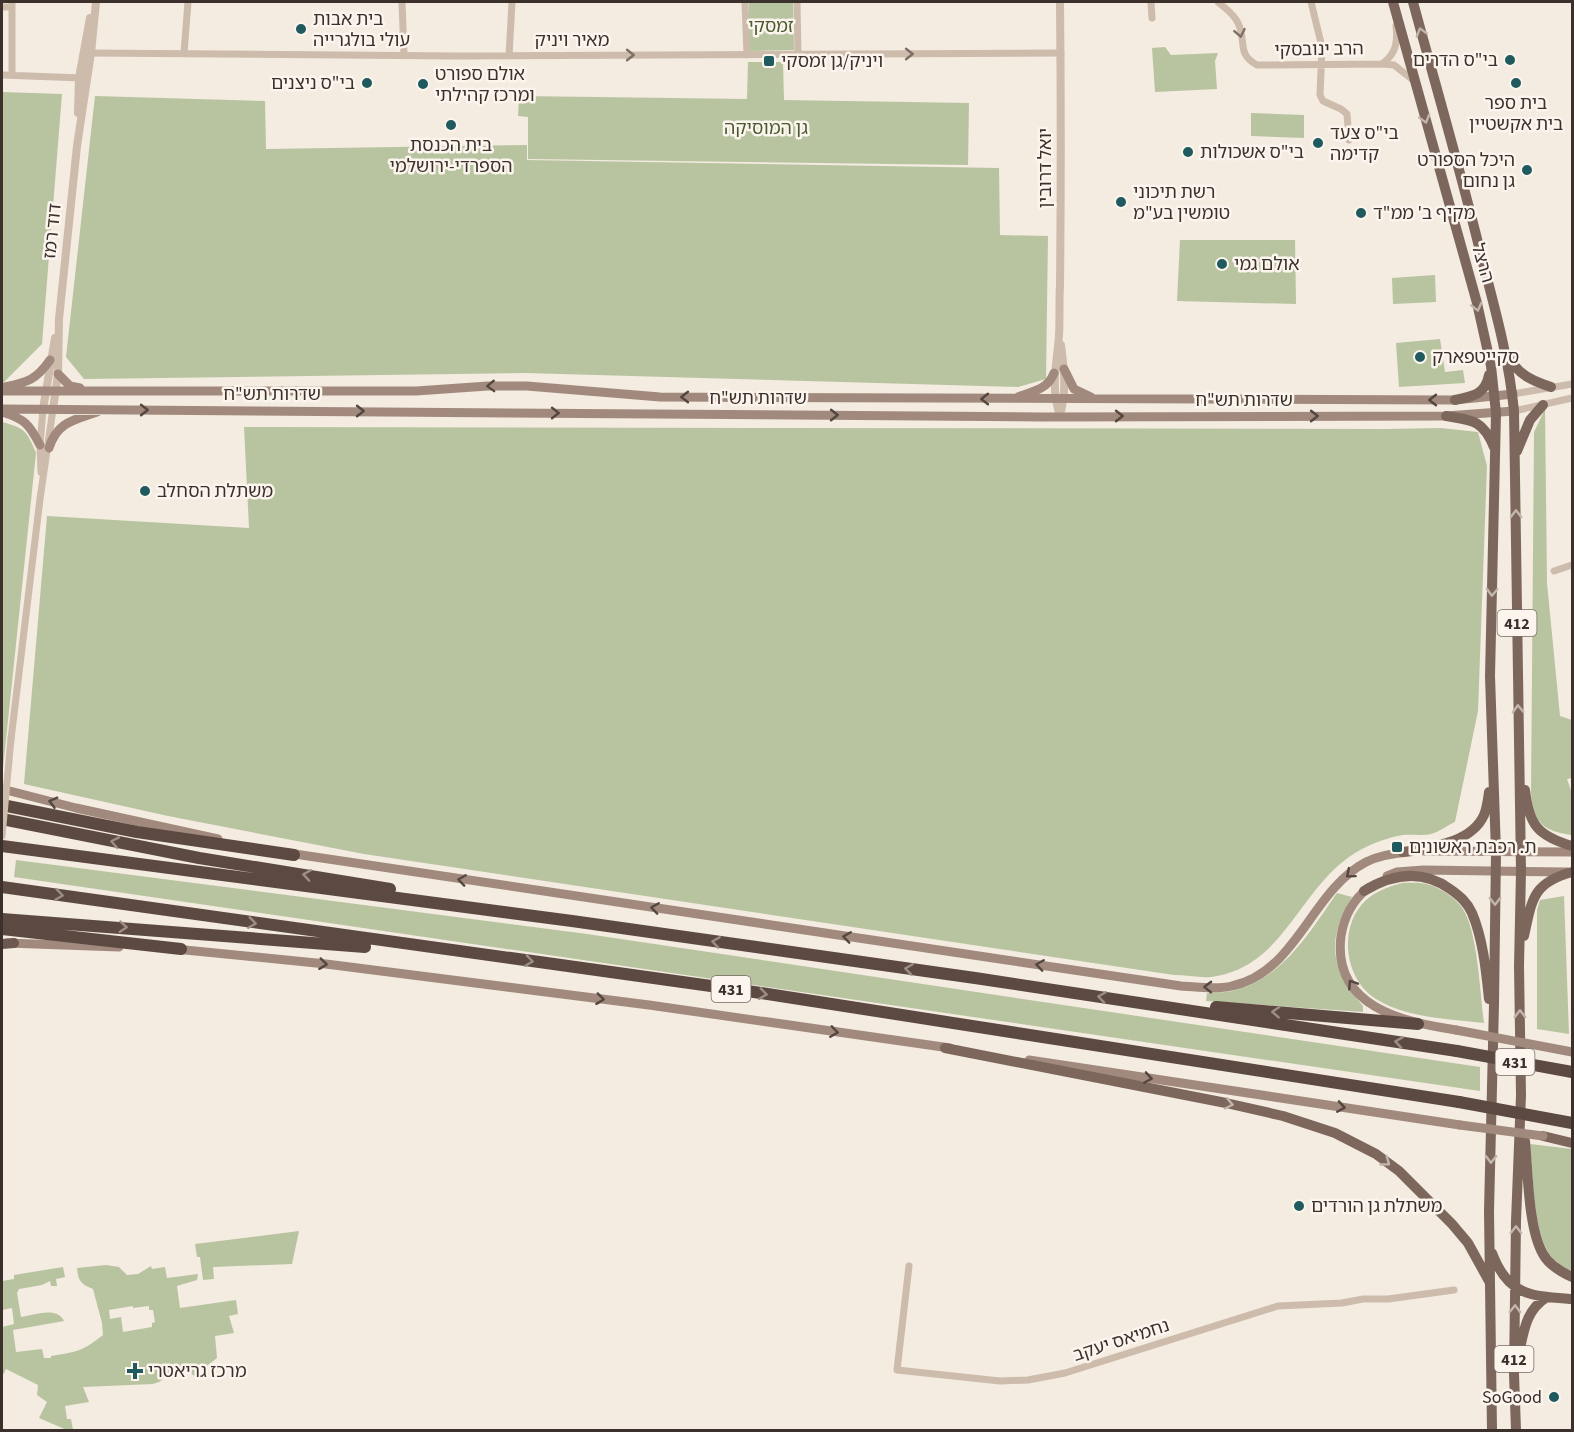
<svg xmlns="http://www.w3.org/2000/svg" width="1574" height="1432" font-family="'Source Sans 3','Noto Sans Hebrew',sans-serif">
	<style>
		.green { fill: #b8c4a0; fill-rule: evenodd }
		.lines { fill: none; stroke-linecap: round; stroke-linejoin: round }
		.minor { stroke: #cdbbac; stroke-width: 7 }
		.tertiary { stroke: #cdbbac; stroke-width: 8 }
		.secondary { stroke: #a18a7d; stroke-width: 9 }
		.primary { stroke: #7d675c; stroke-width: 10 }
		.trunk { stroke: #6c584f; stroke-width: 10 }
		.motorway { stroke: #5c4a42; stroke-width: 12 }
		.minor-bridge { stroke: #cdbbac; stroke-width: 7 }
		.secondary-bridge { stroke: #a18a7d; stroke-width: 9 }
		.motorway-bridge { stroke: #5c4a42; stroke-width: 12 }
		.oneway { stroke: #c2b5ac }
		.oneway2 { stroke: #7d6f65 }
		.oneway3 { stroke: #544640 }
		.oneway4 { stroke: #9c8e87 }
		.poi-dot { fill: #1f5a5e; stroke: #fbf5ee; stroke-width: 2 }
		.labels { text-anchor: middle; stroke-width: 5; stroke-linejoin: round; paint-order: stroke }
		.shield { fill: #fbf5ee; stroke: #756b66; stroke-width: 1.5 }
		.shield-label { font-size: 16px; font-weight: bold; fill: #3b302b }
		.poi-label { font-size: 18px; fill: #3b302b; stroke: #fbf5ee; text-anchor: start }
		.park-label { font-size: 18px; fill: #4a5a2e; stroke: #fbf5ee }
		.street-label { font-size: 18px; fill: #3b302b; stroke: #fbf5ee }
	</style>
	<rect width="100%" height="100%" fill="#f4ebe1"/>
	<!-- green -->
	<path class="green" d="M749,2H793L794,50L749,51Z
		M1165,47L1171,55L1218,53L1215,61L1217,89L1155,92L1152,48Z
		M748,62H783L784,100L969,103L968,165L528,159V117L518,116L519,96L747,99Z
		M2,92L62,94L42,344L3,383Z
		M95,96L265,101L266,149L527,145V160L999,168L1000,235L1048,236L1046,379L1018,387L525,373L84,379L66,357Z
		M1251,113L1304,115V138L1251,136Z
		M1180,240H1295L1296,304L1177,301Z
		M1435,275L1436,302L1393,304L1392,278Z
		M1440,339L1445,372L1463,370L1465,383L1399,387L1396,343Z
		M1545,409L1547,583L1560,716L1572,720V778L1567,779L1572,793V835C1543,831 1534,823 1531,794L1534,432Z
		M2,422C25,428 27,431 36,453L2,778Z
		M244,427L1386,429L1441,428L1478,432L1487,466L1478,711L1455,822C1448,825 1439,832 1431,834C1422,836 1412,834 1403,835C1384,838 1365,846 1349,857C1297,894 1282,968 1211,977C1199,978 1186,975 1174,975L364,854L168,816L24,784L47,516L249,528Z
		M16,860L587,934L1480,1067V1091L14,877Z
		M1402,883C1411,883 1421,882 1430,885C1442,889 1456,898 1463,909C1478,933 1480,994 1484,1023C1449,1019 1406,1018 1376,999C1344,979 1338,927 1365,901C1376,891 1388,887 1402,883Z
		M1337,893L1352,897C1326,941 1330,968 1363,1006V1012L1206,1001L1207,993C1217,992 1229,993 1239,989C1285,975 1311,930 1337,893Z
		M1564,896L1569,1034L1537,1029V910L1540,900Z
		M1530,1144L1572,1149V1271C1564,1268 1555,1262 1550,1255C1533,1232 1533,1172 1530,1144Z
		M299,1231L292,1264L213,1267L214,1279L203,1280L200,1257H197L195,1244Z
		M106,1265L119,1267L127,1275L138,1274L151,1266L152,1269L165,1267L167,1278L198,1274L197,1280L177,1286L180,1308L236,1300L238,1314L229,1316L234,1333L215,1336L217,1358L194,1376L190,1372L174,1371L159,1382L153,1384L83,1387L89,1402L65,1406L67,1419H71L73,1430H67L39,1418L47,1402L37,1395L38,1385L6,1369L2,1377V1327L14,1324L12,1308L2,1310V1281L14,1279V1275L63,1267L65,1277L56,1279L57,1286H51L50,1281L42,1285L19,1289L17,1293L21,1317C35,1315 57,1306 64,1321L13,1330L16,1352L42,1349L44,1358H51V1356C77,1352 83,1351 103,1335L102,1323L93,1289C81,1284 78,1281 77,1268ZM133,1306V1308L149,1306V1310H153L155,1322L152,1323V1327L123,1332L121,1317L110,1319L109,1310Z"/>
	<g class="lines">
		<!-- minor -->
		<path class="minor" d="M12,2V75
			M402,2L404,55
			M745,2L747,55
			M797,2L798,55
			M1151,2L1152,18
			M1218,2C1225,8 1234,14 1238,23C1247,41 1236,54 1257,65L1382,64L1394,65L1413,80
			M1311,2L1322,47L1320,95L1323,101L1341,109L1347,114L1349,140
			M2,7H12
			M88,53L457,56L1061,53
			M184,53L188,2
			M509,56L512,2
			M1382,64C1396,54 1398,42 1396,26
			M2,75L82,78
			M1513,394L1572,384
			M1514,411L1572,398
			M41,472L40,445L43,409
			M1554,571L1572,565
			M11,739L40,499L53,409
			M909,1266L897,1370L1000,1381L1028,1380L1065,1373L1278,1306L1342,1303L1363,1299H1388L1454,1290"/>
		<!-- tertiary -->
		<path class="tertiary" d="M78,113L79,78L90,18
			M43,409L55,338
			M53,409L58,374L59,319L77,146L91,53L96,2
			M1060,415C1067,391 1064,369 1061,345
			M1060,416C1050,385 1057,366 1059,335C1060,319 1059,302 1060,285C1061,190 1061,96 1060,2"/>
		<!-- secondary -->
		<path class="secondary" d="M1064,369L1074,389L1091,397
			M58,374L70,386L80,388
			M5,387C28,382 36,380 50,360
			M2,391H416L488,386H527L660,397L1455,400L1513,394
			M1018,397C1034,391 1048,389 1054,373
			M2,409L1043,417L1446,416L1514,411
			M2,412C25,419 29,424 40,445
			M49,448C57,422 74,420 97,412
			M2,789L76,808L218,839
			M1424,851L1572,852
			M288,853L1181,986C1198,987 1216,990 1232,986C1297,972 1311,891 1366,862C1380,855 1395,853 1410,852
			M1387,876L1397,872L1423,870L1567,872
			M1368,888C1353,900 1344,917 1341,936C1332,1007 1403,1022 1456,1030
			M7,943L119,947
			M175,949L326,964L649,1005L950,1048
			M1029,1060L1460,1125"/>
		<!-- primary -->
		<path class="primary" d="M1393,2L1477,303L1491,366L1496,413L1490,676L1496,852L1494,1004L1489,1211L1492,1430
			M1413,2C1436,87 1461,172 1482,259C1495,309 1509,359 1514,411L1521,871L1519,966L1521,1095L1516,1221L1514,1374L1516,1430
			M1509,357C1518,375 1533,381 1551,387
			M1455,400C1473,396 1485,395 1489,375
			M1446,416C1472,420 1483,420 1494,447
			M1517,451L1530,420L1543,405
			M1525,790C1529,825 1538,836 1572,846
			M1403,852C1429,847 1471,844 1484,815C1487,808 1488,799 1489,792
			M1364,891C1392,874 1422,869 1450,889C1460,896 1467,902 1472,913C1483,939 1486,970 1489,999
			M1524,936C1532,900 1532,883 1572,872
			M945,1048L1226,1103L1283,1116L1335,1133L1376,1154L1399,1171L1452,1224L1468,1243L1489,1281
			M1543,1136L1572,1143
			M1525,1141C1528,1171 1528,1228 1543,1254C1549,1265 1561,1272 1572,1277
			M1492,1253C1508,1296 1531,1296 1572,1299
			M1519,1353C1524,1330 1526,1310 1547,1297"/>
		<!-- trunk -->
		<path class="trunk" d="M2,944L14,943"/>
		<!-- motorway -->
		<path class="motorway" d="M2,805L137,832L294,855
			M2,819L199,858L390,889
			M2,846L572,921L975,978L1457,1051
			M2,887L761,993L1459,1102
			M2,919L365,947
			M2,929L181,949
			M1216,1007L1418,1024"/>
		<!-- minor-bridge -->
		<path class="minor-bridge" d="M2,836L11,739"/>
		<!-- secondary-bridge -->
		<path class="secondary-bridge" d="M1456,1030L1572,1052
			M1460,1125L1543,1136"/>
		<!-- motorway-bridge -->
		<path class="motorway-bridge" d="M1457,1051L1572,1072
			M1459,1102L1572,1123"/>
	</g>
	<!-- one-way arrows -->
	<defs><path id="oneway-chevron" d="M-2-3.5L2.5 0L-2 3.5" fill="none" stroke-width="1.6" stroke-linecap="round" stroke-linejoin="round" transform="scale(1.5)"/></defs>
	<g class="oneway">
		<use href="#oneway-chevron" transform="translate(1421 32) rotate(-106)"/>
		<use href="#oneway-chevron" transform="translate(1425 119) rotate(74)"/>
		<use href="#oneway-chevron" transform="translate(1477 307) rotate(76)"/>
		<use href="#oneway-chevron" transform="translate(1516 514) rotate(-90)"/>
		<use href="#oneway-chevron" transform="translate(1492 592) rotate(92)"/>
		<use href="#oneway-chevron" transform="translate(1518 709) rotate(-92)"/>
		<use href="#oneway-chevron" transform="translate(1495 901) rotate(90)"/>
		<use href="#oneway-chevron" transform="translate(1520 1014) rotate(-91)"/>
		<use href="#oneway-chevron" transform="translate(1229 1104) rotate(12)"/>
		<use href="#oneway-chevron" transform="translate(1491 1159) rotate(91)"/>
		<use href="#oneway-chevron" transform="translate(1386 1162) rotate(36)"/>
		<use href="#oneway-chevron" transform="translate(1516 1230) rotate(-89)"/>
		<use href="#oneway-chevron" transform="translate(1515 1309) rotate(-89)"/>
	</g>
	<g class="oneway2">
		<use href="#oneway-chevron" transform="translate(1240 33) rotate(79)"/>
		<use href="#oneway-chevron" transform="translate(909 54)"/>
		<use href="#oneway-chevron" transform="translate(630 55)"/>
	</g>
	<g class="oneway3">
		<use href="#oneway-chevron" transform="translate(491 386) rotate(178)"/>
		<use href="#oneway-chevron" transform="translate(685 397) rotate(-180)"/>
		<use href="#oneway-chevron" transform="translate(985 399) rotate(-180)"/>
		<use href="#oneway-chevron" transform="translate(1433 400) rotate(180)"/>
		<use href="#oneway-chevron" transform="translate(144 410)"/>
		<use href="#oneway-chevron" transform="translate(360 411)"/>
		<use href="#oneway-chevron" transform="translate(555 413)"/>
		<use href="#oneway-chevron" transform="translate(834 415)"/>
		<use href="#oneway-chevron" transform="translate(1119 416)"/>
		<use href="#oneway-chevron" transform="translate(1314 416)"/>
		<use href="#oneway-chevron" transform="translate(53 802) rotate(-165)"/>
		<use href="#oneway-chevron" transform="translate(1350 874) rotate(140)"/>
		<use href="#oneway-chevron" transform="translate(462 880) rotate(-172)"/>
		<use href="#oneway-chevron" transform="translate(655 908) rotate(-172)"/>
		<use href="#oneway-chevron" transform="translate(847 937) rotate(-172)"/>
		<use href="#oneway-chevron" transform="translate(323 964) rotate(7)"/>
		<use href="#oneway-chevron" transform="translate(1040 965) rotate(-172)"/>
		<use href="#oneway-chevron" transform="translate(1352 984) rotate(-123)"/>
		<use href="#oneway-chevron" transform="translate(1208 987) rotate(-179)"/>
		<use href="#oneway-chevron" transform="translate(600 999) rotate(7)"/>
		<use href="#oneway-chevron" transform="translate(834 1032) rotate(8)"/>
		<use href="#oneway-chevron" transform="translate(1148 1078) rotate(9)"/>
		<use href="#oneway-chevron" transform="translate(1341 1107) rotate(9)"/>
	</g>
	<g class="oneway4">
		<use href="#oneway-chevron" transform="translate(115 842) rotate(-169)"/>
		<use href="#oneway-chevron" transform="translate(307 875) rotate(-171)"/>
		<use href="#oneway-chevron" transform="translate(59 895) rotate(8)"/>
		<use href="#oneway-chevron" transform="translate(252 923) rotate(8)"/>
		<use href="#oneway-chevron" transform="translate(123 927) rotate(4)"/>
		<use href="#oneway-chevron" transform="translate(716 942) rotate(-172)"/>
		<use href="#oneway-chevron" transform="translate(529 961) rotate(8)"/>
		<use href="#oneway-chevron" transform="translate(909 969) rotate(-172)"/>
		<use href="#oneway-chevron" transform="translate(763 994) rotate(8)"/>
		<use href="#oneway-chevron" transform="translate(1102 997) rotate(-172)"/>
		<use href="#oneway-chevron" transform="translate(1276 1012) rotate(-176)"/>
		<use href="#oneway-chevron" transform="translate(1399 1042) rotate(-171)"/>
	</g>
	<!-- markers -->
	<g class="poi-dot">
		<circle cx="301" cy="29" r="6"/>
		<circle cx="1510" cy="60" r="6"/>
		<rect x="763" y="55" width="12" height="12" rx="3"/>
		<circle cx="367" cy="83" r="6"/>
		<circle cx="1516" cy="83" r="6"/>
		<circle cx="423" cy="84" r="6"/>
		<circle cx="451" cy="125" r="6"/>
		<circle cx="1318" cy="143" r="6"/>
		<circle cx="1188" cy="152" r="6"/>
		<circle cx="1527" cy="170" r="6"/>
		<circle cx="1121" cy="202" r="6"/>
		<circle cx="1361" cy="213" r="6"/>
		<circle cx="1222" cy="264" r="6"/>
		<circle cx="1420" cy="357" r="6"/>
		<circle cx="145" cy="491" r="6"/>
		<rect x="1391" y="841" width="12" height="12" rx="3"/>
		<circle cx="1299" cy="1206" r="6"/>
		<path d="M132 1362h6v6h6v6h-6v6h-6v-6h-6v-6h6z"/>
		<circle cx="1554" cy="1397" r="6"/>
	</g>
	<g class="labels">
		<!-- shield labels -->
		<g class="shield">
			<rect x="1497.5" y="610" width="39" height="26" rx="4.5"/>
			<rect x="711.5" y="976" width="39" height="26" rx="4.5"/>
			<rect x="1495.5" y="1049" width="39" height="26" rx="4.5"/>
			<rect x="1494.5" y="1346" width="39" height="26" rx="4.5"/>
		</g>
		<g class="shield-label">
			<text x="1517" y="629">412</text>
			<text x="731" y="995">431</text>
			<text x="1515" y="1068">431</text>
			<text x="1514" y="1365">412</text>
		</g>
		<!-- poi labels -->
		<g class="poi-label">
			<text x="313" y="25">בית אבות<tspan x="313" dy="21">עולי בולגרייה</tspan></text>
			<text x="1498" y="66" text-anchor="end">בי"ס הדרים</text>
			<text x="781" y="67">ויניק/גן זמסקי</text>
			<text x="435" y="80">אולם ספורט<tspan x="435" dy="21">ומרכז קהילתי</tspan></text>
			<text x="355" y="89" text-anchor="end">בי"ס ניצנים</text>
			<text x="1516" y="109" text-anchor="middle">בית ספר<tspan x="1516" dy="21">בית אקשטיין</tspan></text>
			<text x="1330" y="139">בי"ס צעד<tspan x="1330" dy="21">קדימה</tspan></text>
			<text x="451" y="151" text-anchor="middle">בית הכנסת<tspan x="451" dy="21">הספרדי-ירושלמי</tspan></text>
			<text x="1200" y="158">בי"ס אשכולות</text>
			<text x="1515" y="166" text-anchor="end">היכל הספורט<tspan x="1515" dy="21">גן נחום</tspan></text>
			<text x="1133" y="198">רשת תיכוני<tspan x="1133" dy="21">טומשין בע"מ</tspan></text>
			<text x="1373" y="219">מקיף ב' ממ"ד</text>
			<text x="1234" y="270">אולם גמי</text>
			<text x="1432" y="363">סקייטפארק</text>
			<text x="157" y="497">משתלת הסחלב</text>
			<text x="1409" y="853">ת. רכבת ראשונים</text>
			<text x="1311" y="1212">משתלת גן הורדים</text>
			<text x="148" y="1377">מרכז גריאטרי</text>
			<text x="1542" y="1403" text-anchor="end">SoGood</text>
		</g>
		<!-- park labels -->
		<g class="park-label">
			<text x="771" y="32">זמסקי</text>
			<text x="766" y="134">גן המוסיקה</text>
		</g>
		<!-- street labels -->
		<g class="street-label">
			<text x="572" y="46">מאיר ויניק</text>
			<text transform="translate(1319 49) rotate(-1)" y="6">הרב ינובסקי</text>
			<text transform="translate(1045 168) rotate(-90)" y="6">יואל דרובין</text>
			<text transform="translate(52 231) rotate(-84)" y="6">דוד רמז</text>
			<text transform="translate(1483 263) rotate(74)" y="6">הרצל</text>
			<text x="272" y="400">שדרות תש"ח</text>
			<text x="758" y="404">שדרות תש"ח</text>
			<text x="1244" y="406">שדרות תש"ח</text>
			<text transform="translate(1121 1340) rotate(-18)" y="6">נחמיאס יעקב</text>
		</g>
	</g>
	<!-- border -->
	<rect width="1574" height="1432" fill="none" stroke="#3b302b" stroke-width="6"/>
</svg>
